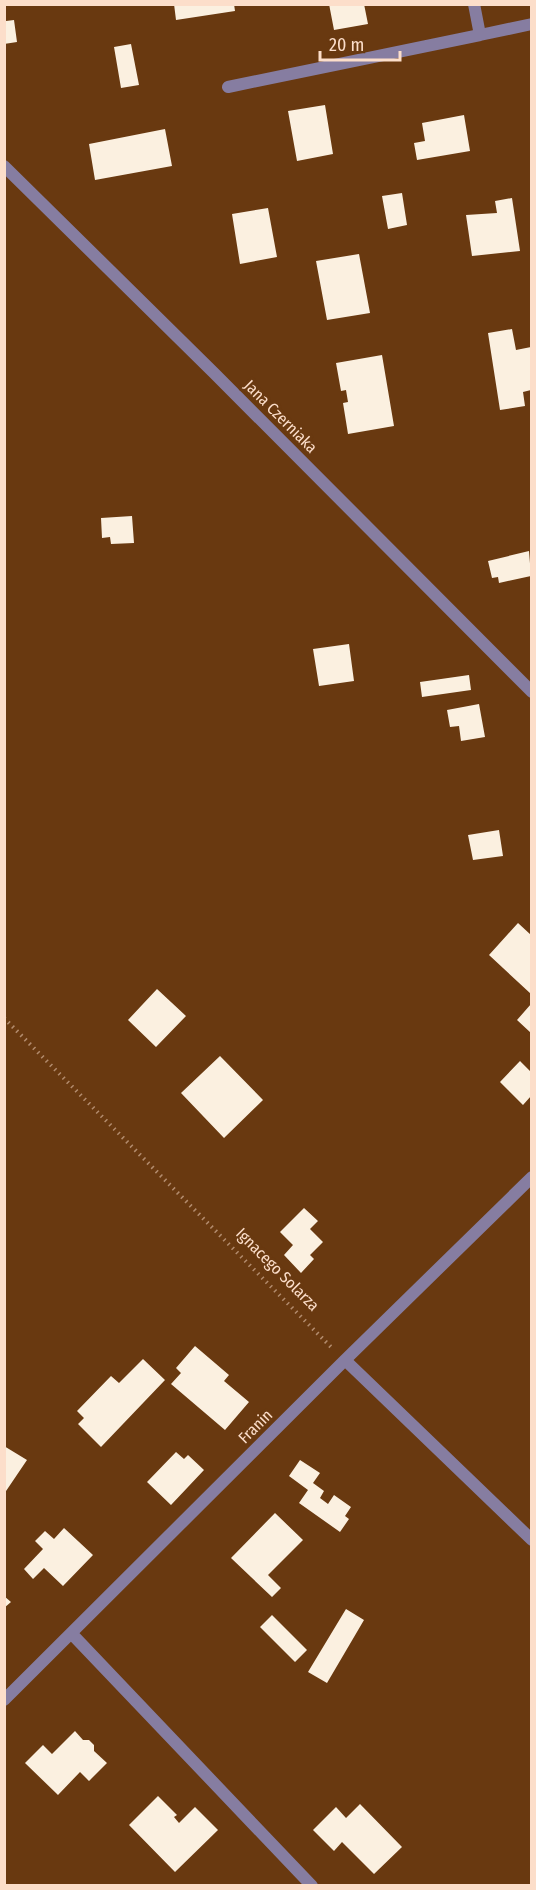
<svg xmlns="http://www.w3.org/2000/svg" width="536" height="1890" font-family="'Fira Sans Condensed',sans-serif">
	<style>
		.building { fill: #fbf0e0 }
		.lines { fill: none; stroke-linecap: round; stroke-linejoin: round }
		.path { stroke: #b28b6d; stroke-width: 4; stroke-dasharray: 1.5 4.5; stroke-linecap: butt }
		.lane { stroke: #867da1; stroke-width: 12 }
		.street { stroke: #867da1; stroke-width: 12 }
		.labels { text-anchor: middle; stroke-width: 6; stroke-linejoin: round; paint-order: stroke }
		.street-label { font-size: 16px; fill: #fcdeca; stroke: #693910 }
	</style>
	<rect width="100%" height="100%" fill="#693910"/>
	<!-- building -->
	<path class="building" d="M174,4H234L235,11L176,20Z
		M329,4H364L368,24L334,30Z
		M4,17L6,21L14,20L17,42L4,44Z
		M131,44L139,85L121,88L114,47Z
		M325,105L333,154L297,161L288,111Z
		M464,115L470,151L417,160L414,143L425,141L422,123Z
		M165,129L172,166L95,180L89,144Z
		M402,193L407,225L388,229L382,196Z
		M512,198L520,251L472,256L466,215L497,213L495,201Z
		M268,208L277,257L240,264L232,214Z
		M359,254L370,313L327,320L316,261Z
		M512,329L516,350L531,347V390L523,392L525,406L500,410L488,333Z
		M382,355L394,426L348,434L343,403L348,402L346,390L341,391L336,363Z
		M132,516L134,543L111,544L110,537L102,538L101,518Z
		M529,551L531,576L499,583L498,577L492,578L488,561Z
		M349,644L354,681L319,686L313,649Z
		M469,675L471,690L422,697L420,682Z
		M479,704L485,737L461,741L459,726L450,727L447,710Z
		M499,830L503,856L473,860L468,835Z
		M518,923L531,935V994L489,955Z
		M157,989L186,1016L156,1047L128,1020Z
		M531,1004V1033L517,1020Z
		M220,1056L263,1100L224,1138L181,1093Z
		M520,1061L531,1072V1096L523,1105L500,1082Z
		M304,1208L318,1221L310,1229L323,1242L310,1255L314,1259L301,1273L284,1255L293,1245L280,1232Z
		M195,1346L229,1375L224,1381L249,1402L225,1430L171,1384L181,1373L176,1368Z
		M143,1359L165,1380L101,1447L78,1424L84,1418L77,1411L111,1376L119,1383Z
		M4,1446L27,1460L4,1494Z
		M176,1452L184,1459L188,1455L204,1470L171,1505L147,1482Z
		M300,1460L320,1473L313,1483L324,1491L320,1498L328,1504L334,1495L351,1507L345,1516L349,1519L340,1532L299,1503L308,1490L289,1476Z
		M275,1513L303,1540L268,1575L281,1588L272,1597L231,1558Z
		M64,1528L93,1555L63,1586L44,1568L33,1579L24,1569L43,1549L35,1541L45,1531L54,1539Z
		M4,1596L11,1602L4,1608Z
		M346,1609L364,1620L327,1683L308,1672Z
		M272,1615L307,1650L295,1662L260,1627Z
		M75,1731L83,1740H89L94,1745V1751L107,1763L89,1781L80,1772L58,1795L25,1763L43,1745L52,1754Z
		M158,1796L177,1815L174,1817L179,1823L195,1807L218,1830L175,1872L129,1825Z
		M360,1804L402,1847L374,1874L342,1842L334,1851L313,1830L336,1807L346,1818Z"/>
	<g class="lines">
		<!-- path -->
		<path class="path" d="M4,1018L331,1347"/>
		<!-- lane -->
		<path class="lane" d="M474,4L480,35L532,24
			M228,87L480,35"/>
		<!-- street -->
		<path class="street" d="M4,166L214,373L532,692
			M345,1360L532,1540
			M71,1633L312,1886
			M4,1700L345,1360L532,1177"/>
	</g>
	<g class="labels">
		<!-- street labels -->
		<g class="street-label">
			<text transform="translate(281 416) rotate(45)" y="6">Jana Czerniaka</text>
			<text transform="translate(278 1269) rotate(45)" y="6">Ignacego Solarza</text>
			<text transform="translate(255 1426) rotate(-45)" y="6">Franin</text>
		</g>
	</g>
	<!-- border -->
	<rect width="536" height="1890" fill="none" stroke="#fcdeca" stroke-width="12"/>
	<!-- scale -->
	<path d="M320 51v9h80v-9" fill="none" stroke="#fcdeca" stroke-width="3"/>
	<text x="329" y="51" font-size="18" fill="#fcdeca" stroke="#693910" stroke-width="4.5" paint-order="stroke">20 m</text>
</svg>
